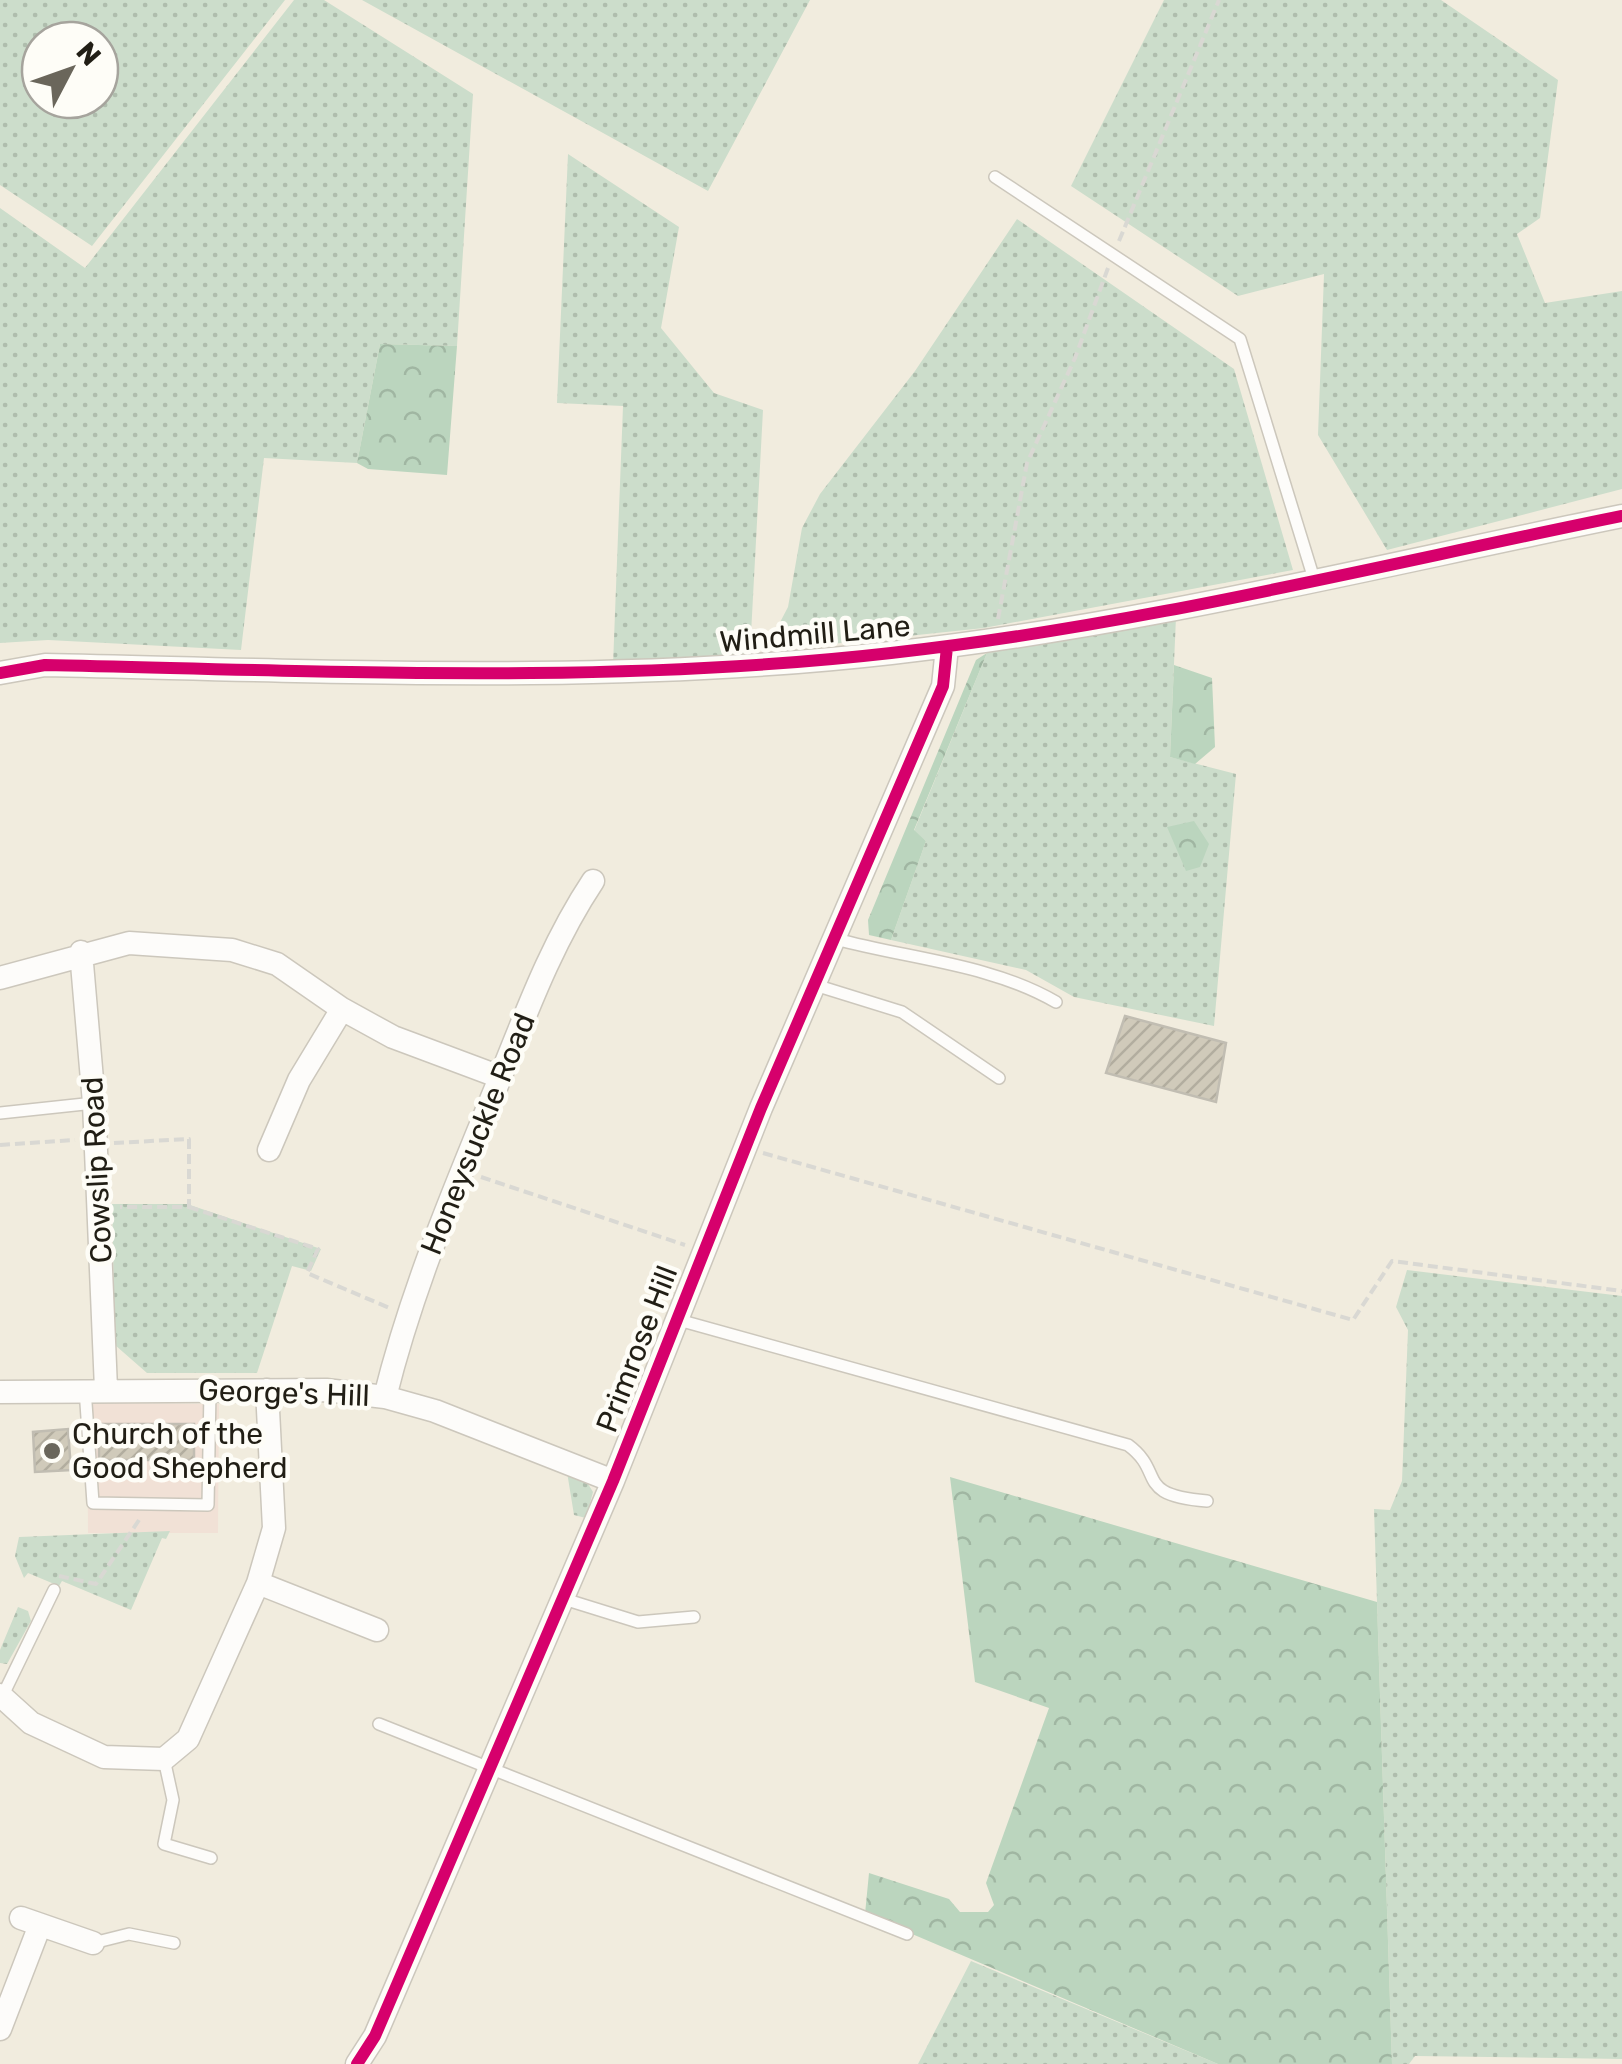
<svg xmlns="http://www.w3.org/2000/svg" width="1622" height="2064" font-family="Rubik,sans-serif">
	<style>
		.commercial { fill: #f1e1d6 }
		.grass { fill: url(#grass-dots); fill-rule: evenodd }
		.forest { fill: url(#forest-crowns) }
		.building { fill: url(#building-hatch); stroke: #c1bdb2; stroke-width: 2.5 }
		.lines { fill: none; stroke-linecap: round; stroke-linejoin: round }
		.lane-casing { stroke: #ccc7bc; stroke-width: 14 }
		.street-casing { stroke: #ccc7bc; stroke-width: 25 }
		.path { stroke: #d9d8d3; stroke-width: 4; stroke-dasharray: 10 5; stroke-linecap: butt }
		.lane { stroke: #fdfcfa; stroke-width: 11 }
		.street { stroke: #fdfcfa; stroke-width: 22 }
		.cycleway-casing { stroke: #fefdf7; stroke-width: 19 }
		.cycleway { stroke: #d6006c; stroke-width: 12 }
		.poi-dot { fill: #6a665b; stroke: #fefdf7; stroke-width: 4 }
		.labels { text-anchor: middle; stroke-width: 9; stroke-linejoin: round; paint-order: stroke }
		.street-label { font-size: 30px; fill: #211e15; stroke: #fefdf7 }
		.poi-label { font-size: 30px; fill: #211e15; stroke: #fefdf7; text-anchor: start }
	</style>
	<defs>
		<pattern id="grass-dots" width="8" height="8" patternUnits="userSpaceOnUse" patternTransform="scale(2.5)"><rect width="8" height="8" fill="#ccddcb"/><path d="M2 2h.1M6 6h.1" fill="none" stroke="#afbdad" stroke-width="1.8" stroke-linecap="round"/></pattern>
		<pattern id="forest-crowns" width="20" height="18" patternUnits="userSpaceOnUse" patternTransform="scale(2.5)"><rect width="20" height="18" fill="#bbd5be"/><path d="M2 6a3 3 0 1 1 6 0M12 15a3 3 0 1 1 6 0" fill="none" stroke="#a0b6a2"/></pattern>
		<pattern id="building-hatch" width="6" height="6" patternUnits="userSpaceOnUse" patternTransform="scale(2.5)"><rect width="6" height="6" fill="#d0caba"/><path d="M-1 1l2-2M0 6l6-6M5 7l2-2" fill="none" stroke="#b2ad9f"/></pattern>
	</defs>
	<rect width="100%" height="100%" fill="#f1ecde"/>
	<!-- commercial -->
	<path class="commercial" d="M87,1403L219,1404L218,1533H88Z"/>
	<!-- grass -->
	<path class="grass" d="M0,0H285L92,246L0,185ZM40,40H100V100H40Z
		M294,0H324L473,94L457,346L380,344L357,463L264,458L241,650L48,640L0,643V208L85,268Z
		M362,0H810L708,191Z
		M1164,0H1441L1558,80L1540,218L1517,234L1545,303L1622,291V489L1387,550L1318,435L1324,274L1238,296L1071,186Z
		M568,154L679,227L661,328L714,393L763,410L750,653L613,665L623,406L557,403Z
		M1017,219L1234,369L1293,570L984,628L765,651L788,607L802,528L820,494L915,371Z
		M1176,617L1170,757L1236,774L1214,1026L1074,997L1026,970L891,940L926,841L914,831L987,653Z
		M112,1204H187L321,1249L311,1271L292,1266L257,1373H147L115,1345Z
		M1407,1270L1622,1296V2059L1415,2056L1409,2064H1392L1374,1509L1390,1510L1402,1481L1408,1330L1396,1307Z
		M567,1472L585,1479L593,1492L586,1518L574,1515Z
		M170,1531L166,1539L162,1538L131,1610L62,1581L59,1586L28,1573L24,1578L15,1556L19,1537Z
		M18,1607L28,1611L31,1621L7,1664L0,1663V1650Z
		M971,1961L1218,2064H918Z"/>
	<!-- forest -->
	<path class="forest" d="M380,344L457,346L447,475L368,469L357,463Z
		M987,653L914,830L926,841L891,940L869,935L868,920L976,660Z
		M1174,665L1212,678L1215,747L1195,764L1170,757Z
		M1194,821L1209,844L1200,867L1186,871L1167,827Z
		M950,1477L1377,1602L1392,2064H1218L865,1914L869,1873L949,1899L960,1912H988L994,1905L986,1883L1049,1708L975,1682Z"/>
	<!-- building -->
	<path class="building" d="M1125,1016L1226,1043L1216,1102L1106,1073Z
		M99,1424H194V1460H99Z
		M68,1429L71,1470L35,1472L33,1432Z"/>
	<g class="lines">
		<defs>
			<path id="lane" d="M995,177L1240,339L1314,579
				M836,939C909,959 991,964 1056,1002
				M815,985L902,1012L999,1078
				M0,1113L94,1103
				M675,1319L1128,1445C1166,1473 1133,1495 1207,1501
				M85,1389L93,1503L208,1505L210,1390
				M564,1599L638,1622L694,1617
				M2,1697L54,1590
				M379,1724L907,1934
				M164,1759L173,1800L164,1844L211,1858
				M93,1943L129,1934L174,1943"/>
			<path id="street" d="M0,673L45,665C327,671 610,685 891,653C1137,626 1380,565 1622,516
				M81,952L94,1103L106,1389
				M0,978L129,943L232,950L277,964L342,1009L393,1037L500,1077
				M269,1150L299,1080L342,1009
				M0,1392L326,1390L385,1397L435,1411L613,1481
				M385,1397C411,1292 452,1195 493,1095C523,1022 549,947 593,881
				M258,1583L377,1630
				M0,1695L31,1723L104,1757L164,1759L188,1739L258,1583L274,1528L267,1390
				M21,1918L93,1943
				M0,2029L40,1925
				M357,2064L375,2036L613,1481L761,1108L943,686L947,647"/>
		</defs>
		<!-- lane casing -->
		<use href="#lane" class="lane-casing"/>
		<!-- street casing -->
		<use href="#street" class="street-casing"/>
		<!-- path -->
		<path class="path" d="M1119,241L1219,0
			M998,619L1027,463L1075,358L1108,268
			M114,1143L189,1139V1207H120
			M0,1145L75,1140
			M763,1153L1353,1320L1392,1261L1622,1291
			M481,1177L685,1245
			M189,1207L318,1249L307,1273L392,1309
			M59,1576L96,1584L139,1520"/>
		<!-- lane -->
		<use href="#lane" class="lane"/>
		<!-- street -->
		<use href="#street" class="street"/>
		<defs>
			<path id="cycleway" d="M0,673L45,665C327,671 610,685 891,653C1137,626 1380,565 1622,516
				M357,2064L375,2036L613,1481L761,1108L943,686L947,647"/>
		</defs>
		<!-- cycleway casing -->
		<use href="#cycleway" class="cycleway-casing"/>
		<!-- cycleway -->
		<use href="#cycleway" class="cycleway"/>
	</g>
	<!-- markers -->
	<circle class="poi-dot" cx="52" cy="1451" r="10"/>
	<g class="labels">
		<!-- street labels -->
		<g class="street-label">
			<text transform="translate(815 634) rotate(-5)" y="10">Windmill Lane</text>
			<text transform="translate(478 1134) rotate(-68)" y="10">Honeysuckle Road</text>
			<text transform="translate(97 1170) rotate(-93)" y="10">Cowslip Road</text>
			<text transform="translate(637 1349) rotate(-69)" y="10">Primrose Hill</text>
			<text transform="translate(284 1393) rotate(2)" y="10">George's Hill</text>
		</g>
		<!-- poi labels -->
		<g class="poi-label">
			<text x="72" y="1444">Church of the<tspan x="72" dy="34">Good Shepherd</tspan></text>
		</g>
	</g>
	<!-- north arrow -->
	<g transform="translate(70 70) rotate(49)"><circle r="48" fill="#fefdf7" stroke="#a6a49d" stroke-width="2.5"/>
	<path d="M0-8L18 38L0 25L-18 38Z" fill="#6a665b"/>
	<text y="-15" font-size="28" font-weight="bold" text-anchor="middle" fill="#211e15">N</text>
	</g>
</svg>
